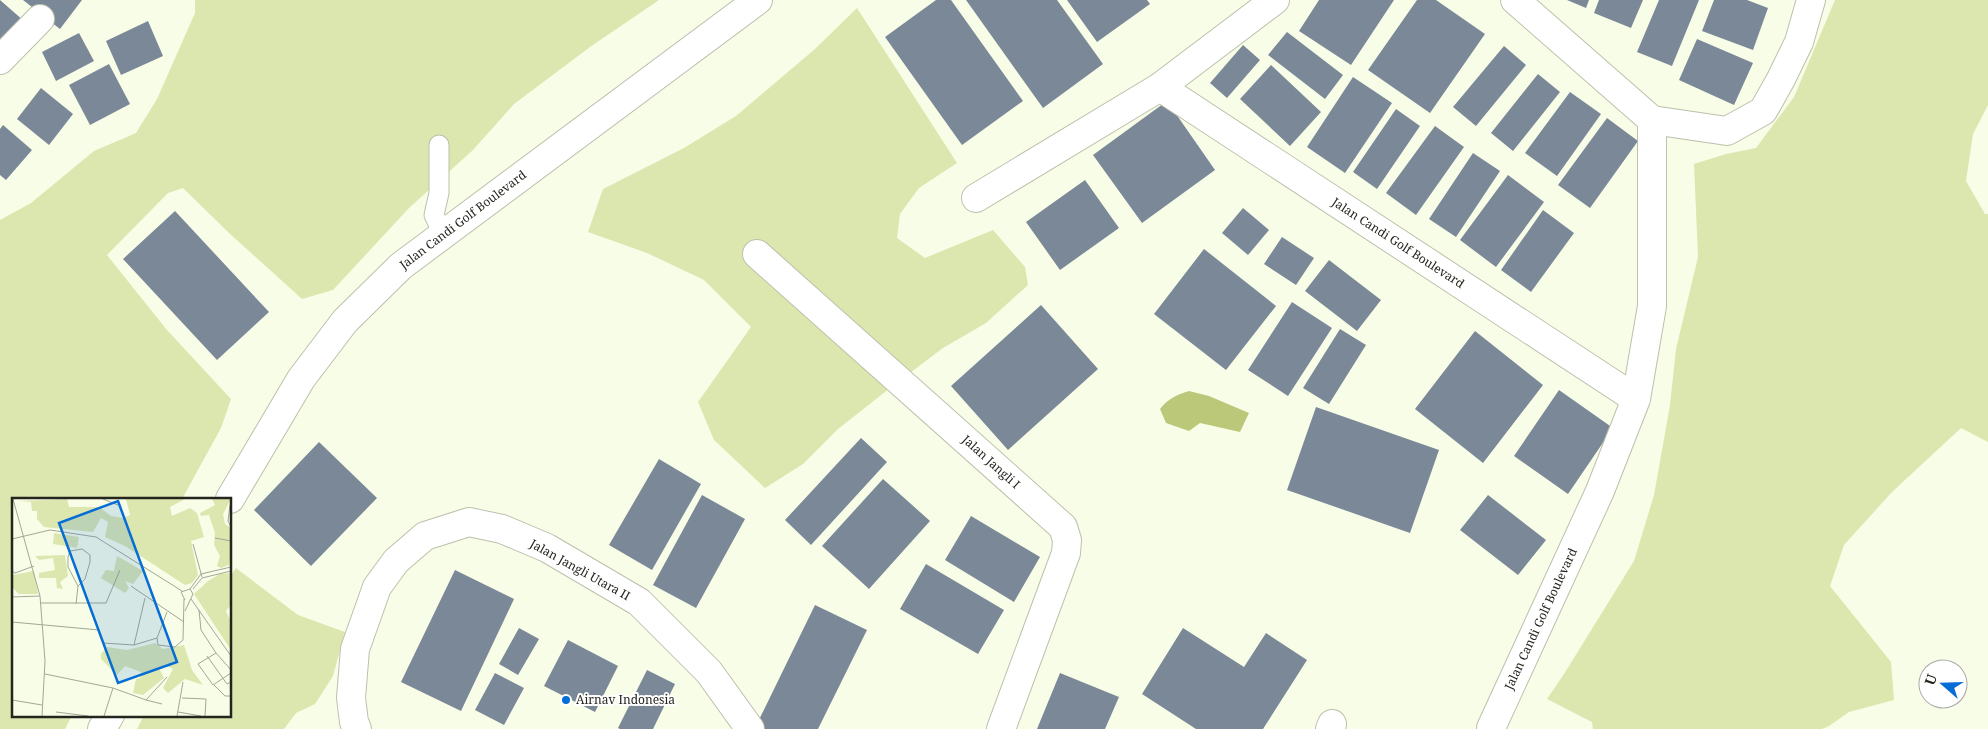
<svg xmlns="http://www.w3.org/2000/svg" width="1988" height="729" font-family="'Noto Serif',serif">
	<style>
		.green { fill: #dce6af }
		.water { fill: #bbc87a }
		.building { fill: #7b8898 }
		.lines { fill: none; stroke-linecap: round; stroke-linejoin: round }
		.service-casing { stroke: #bcc0ac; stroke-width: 21 }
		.minor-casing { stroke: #bcc0ac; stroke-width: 30 }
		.service { stroke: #fff; stroke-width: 19 }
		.minor { stroke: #fff; stroke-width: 28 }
		.poi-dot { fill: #056dd5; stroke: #fff; stroke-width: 2 }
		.labels { text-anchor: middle; stroke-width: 4; stroke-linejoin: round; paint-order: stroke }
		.street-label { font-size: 12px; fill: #24261e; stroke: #fff }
		.poi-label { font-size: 12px; fill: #24261e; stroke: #fff; text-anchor: start }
		.inset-road { fill: none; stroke: #a3a797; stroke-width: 1 }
		.view { fill: #056dd5; fill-opacity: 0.15; stroke: #056dd5; stroke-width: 2.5 }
		.inset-edge { fill: none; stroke: #24261e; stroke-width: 2.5 }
	</style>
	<rect width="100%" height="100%" fill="#f8fde7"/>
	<!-- green -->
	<path class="green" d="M195,0H659L590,47L514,104L473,150L409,208L333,290L302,299L229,233L183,188L168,193L107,255L167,330L231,399L221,428L182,499H14V715H72L65,729H0V220L31,203L94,151L136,133L157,99L195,13Z
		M1835,0H1988V105L1973,134L1966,181L1985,214H1988V442L1961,428L1892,492L1844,545L1830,586L1891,662L1894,700L1849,712L1829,726L1822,729H1593L1592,722L1547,699L1564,674L1634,561L1654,495L1670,405L1676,349L1698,257L1694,164L1726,154L1756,148L1794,97Z
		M857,8L957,163L919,188L900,214L897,238L925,258L993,230L1025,267L1028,285L986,323L943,348L890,388L838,429L803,464L765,488L714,440L698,402L751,327L704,280L647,253L588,232L603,189L684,148L736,116L815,49Z
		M236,568L298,615L345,632L333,676L315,704L296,713L284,729H137L144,715H230V577Z"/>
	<!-- water -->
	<path class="water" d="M1189,391L1209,396L1249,413L1240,432L1200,423L1189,431L1166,423L1160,409C1168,399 1176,395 1189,391Z"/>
	<!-- building -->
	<path class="building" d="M0,0L24,21L0,47Z
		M23,0H82L60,29Z
		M936,0H951L1023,101L962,145L885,37Z
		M966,0H1057L1103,64L1043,108Z
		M1067,0H1147L1150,4L1097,42Z
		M1319,0H1394L1351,65L1299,31Z
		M1417,0H1436L1485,34L1430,113L1368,70Z
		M1567,0H1589L1586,8Z
		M1599,0H1643L1631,28L1594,13Z
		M1659,0H1699L1672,66L1637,52Z
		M1714,0H1747L1768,8L1753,50L1702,31Z
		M148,21L163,56L121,75L106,41Z
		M1287,32L1343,75L1325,99L1268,55Z
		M79,33L94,61L56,81L42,52Z
		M1697,39L1753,63L1734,105L1679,80Z
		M1243,45L1260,60L1227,98L1210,83Z
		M1504,46L1526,65L1476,126L1453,107Z
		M109,64L130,104L90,125L69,85Z
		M1271,65L1321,112L1290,146L1240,99Z
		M1538,74L1560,92L1513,151L1491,133Z
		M1353,77L1392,103L1345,173L1307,147Z
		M41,88L73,114L49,145L17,119Z
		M1570,92L1601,114L1557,176L1525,153Z
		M1167,101L1215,170L1142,223L1093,155Z
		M1396,109L1420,126L1377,189L1353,172Z
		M1607,118L1638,141L1590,208L1558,185Z
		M3,125L32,150L6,180L0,175V129Z
		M1435,126L1464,147L1416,215L1386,193Z
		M1473,153L1500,171L1456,237L1429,219Z
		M1508,175L1544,202L1496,267L1460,240Z
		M1085,180L1119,228L1060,270L1026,222Z
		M1243,208L1269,230L1248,255L1222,233Z
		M1543,210L1574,233L1531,292L1501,270Z
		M175,211L269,312L217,360L123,259Z
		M1282,237L1314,258L1296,285L1264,264Z
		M1204,249L1276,306L1226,370L1154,314Z
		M1329,260L1381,300L1357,331L1305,291Z
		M1292,302L1332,328L1288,396L1248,370Z
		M1041,305L1098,369L1008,450L951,386Z
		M1340,329L1366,345L1329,404L1303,388Z
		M1475,331L1543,385L1483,463L1415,409Z
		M1559,390L1613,428L1568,494L1514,456Z
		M1316,407L1439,450L1410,533L1287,490Z
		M861,438L887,462L811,545L785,520Z
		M319,442L377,498L311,566L254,510Z
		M659,459L701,484L652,570L609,545Z
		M883,479L930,521L869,589L822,546Z
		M702,495L745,519L696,608L653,585Z
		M1488,495L1546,540L1518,575L1460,530Z
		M971,516L1040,557L1014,602L945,560Z
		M926,564L1004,610L978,654L900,609Z
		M455,570L514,599L461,711L401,682Z
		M815,605L867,630L818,729H762L756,726Z
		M519,628L539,639L518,675L499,664Z
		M1183,628L1244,667L1266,633L1307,660L1263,729H1196L1142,694Z
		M568,640L618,666L595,712L544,686Z
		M647,670L675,684L653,729H620L618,728Z
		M495,673L524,688L504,725L475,710Z
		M1060,673L1119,697L1105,729H1037Z"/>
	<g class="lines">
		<defs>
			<path id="service" d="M439,145V193L434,215L443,234"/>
			<path id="minor" d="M1515,0L1652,120L1727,131L1763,111L1781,79L1799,42L1811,0
				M0,60L40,19
				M1160,87L1636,399L1652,306V120
				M976,198L1160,87L1275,0
				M757,254L1063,527L1067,540L1066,553L1001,729
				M230,499L301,379L345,321L401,266L758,0
				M1491,728L1600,491L1636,399
				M102,729L110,715
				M357,729L354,722L351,698L355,649L377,587L396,561L425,536L469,522L502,529L547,548L639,602L709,672L750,729
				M1330,729L1332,724"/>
		</defs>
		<!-- service casing -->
		<use href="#service" class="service-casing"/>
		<!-- minor casing -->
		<use href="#minor" class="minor-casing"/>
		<!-- service -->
		<use href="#service" class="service"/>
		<!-- minor -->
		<use href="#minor" class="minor"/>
	</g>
	<!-- markers -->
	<circle class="poi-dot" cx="566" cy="700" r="5"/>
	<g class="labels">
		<!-- street labels -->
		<g class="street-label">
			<text transform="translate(463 220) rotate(-37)" y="4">Jalan Candi Golf Boulevard</text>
			<text transform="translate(1398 243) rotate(33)" y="4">Jalan Candi Golf Boulevard</text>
			<text transform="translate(991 462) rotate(42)" y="4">Jalan Jangli I</text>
			<text transform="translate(580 570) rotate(29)" y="4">Jalan Jangli Utara II</text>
			<text transform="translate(1541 619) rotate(-65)" y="4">Jalan Candi Golf Boulevard</text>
		</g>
		<!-- poi labels -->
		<g class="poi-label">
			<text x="576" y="704">Airnav Indonesia</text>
		</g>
	</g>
	<!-- overview -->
	<g transform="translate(12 498)">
		<rect width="219" height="219" fill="#f8fde7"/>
		<path d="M55,1L57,9H87L99,18L111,20L118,17L114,1H173L158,9L160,18L178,10L185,15L192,39L179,43L186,77L180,85L173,87L113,48L93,39L96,24L89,20L81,34L32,29L25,21V13H20L19,4L8,3ZM200,1H219L211,16L213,26L219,30L218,62L217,67L209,70L205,68L208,58L202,47L203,35L197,17L189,18L188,15L203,7ZM42,35L67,39L65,50L41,46ZM53,57L56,78L48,84L51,91L45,90L44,80H27V75L43,72L41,60L27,62L23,58ZM105,58L131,73L121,86L113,83L117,90L113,95L89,80L94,72L102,73ZM22,73L26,96H7L0,89V77ZM219,75V107L214,113L219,124V152L182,96L196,83L208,76ZM143,145L151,151L172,147L180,172L191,187L173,181L156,195L151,190L161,171L153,167L147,170L152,180L131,197L121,195L124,181L128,180L129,174L113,168L105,177L89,161V156L95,149L115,152Z" fill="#dce6af"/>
		<path class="inset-road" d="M1,1L28,98L33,163L30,218M91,1L106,7M218,7L216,23L219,29M203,40L219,43M0,41L38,32L84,39L170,93M181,46L190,79M0,73L3,75L22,68M119,88L172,124M178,91L189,76L219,69M181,91L190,80L219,73M0,99L28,98M133,100L122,147L145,140M179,101L219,158M28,105H94L108,72M64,106L66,88L73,81L78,64V57L70,51L58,53L56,59V69L66,88M187,112L189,132L204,155M173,113L181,96L178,91L169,94L173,102M155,114L145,140L146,147L163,149L171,142L172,101M0,124L87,132M91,145L122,147M195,158L215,186L219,184M219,172L204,155L186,166L201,187L219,175M33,176L101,190L134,202L155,179M0,182V200M202,187L213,198H219M170,200L194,201L193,218M0,202L30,207M134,202L150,206M44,214L76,218M166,214L189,218M92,218L101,190M165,218L171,184"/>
		<path class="view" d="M106,3L165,164L106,185L47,25Z"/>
		<rect width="219" height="219" class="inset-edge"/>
	</g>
	<!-- north arrow -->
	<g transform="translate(1943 684) rotate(290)"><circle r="24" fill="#ffffff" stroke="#a7a8a5"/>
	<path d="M0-4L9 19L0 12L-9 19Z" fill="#056dd5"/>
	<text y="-8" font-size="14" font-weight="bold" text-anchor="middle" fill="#24261e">U</text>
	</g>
</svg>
